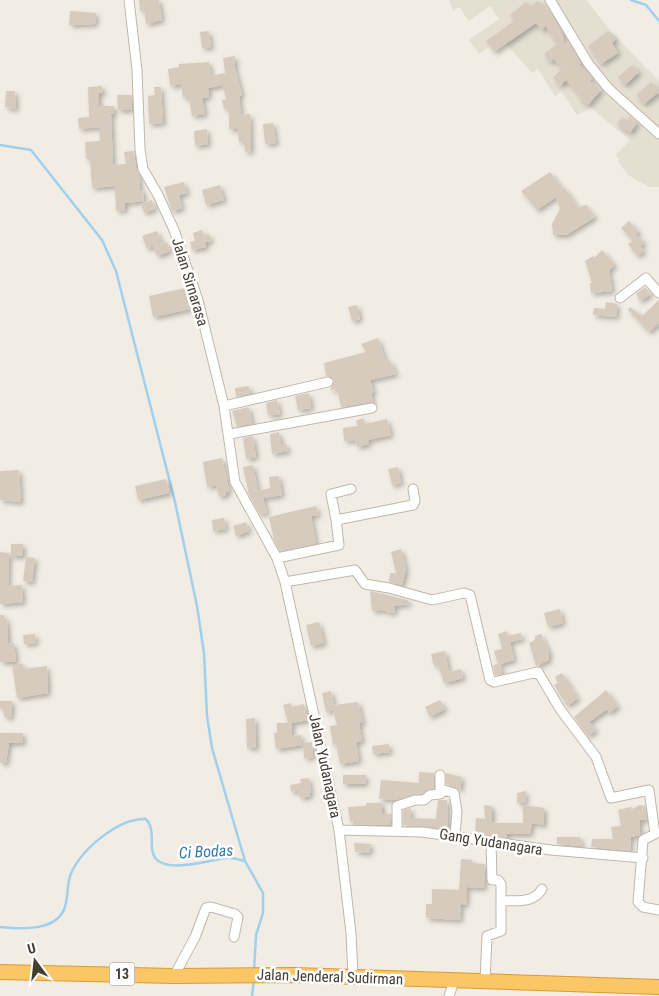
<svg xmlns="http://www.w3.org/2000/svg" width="659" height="996" font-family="'Roboto Condensed',sans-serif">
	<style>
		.residential { fill: #e5dfd2 }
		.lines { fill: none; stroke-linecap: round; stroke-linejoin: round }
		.stream { stroke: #a0d0ee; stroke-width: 2.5 }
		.building { fill: #d6cbbc; filter: url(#shadow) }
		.minor-casing { stroke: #c0b7aa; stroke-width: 11 }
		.highway-casing { stroke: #da9a35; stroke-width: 16 }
		.minor { stroke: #fff; stroke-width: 9 }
		.highway { stroke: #fbc665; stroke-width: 14 }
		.labels { text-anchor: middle; stroke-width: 5; stroke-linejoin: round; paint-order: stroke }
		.shield { fill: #fff; stroke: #7b7771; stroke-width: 1 }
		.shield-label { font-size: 14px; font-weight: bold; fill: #433d34 }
		.street-label { font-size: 15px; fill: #433d34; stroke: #fff }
		.water-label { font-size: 16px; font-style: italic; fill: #307bad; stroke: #fff }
	</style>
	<defs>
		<filter id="shadow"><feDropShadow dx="3" dy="3" stdDeviation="2.5" flood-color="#0004"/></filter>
	</defs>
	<rect width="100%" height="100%" fill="#f2ede4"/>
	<!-- residential -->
	<path class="residential" d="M449,0H586L614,35L659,81V187H649L628,175L620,164L616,154L630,140L591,108L577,115L562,92L555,96L538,69L532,73L501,38L479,54L469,40L499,19L490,6L469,21L459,7L453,11Z"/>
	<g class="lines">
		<!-- stream -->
		<path class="stream" d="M631,0L646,5L659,21
			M0,145L31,150L102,240L116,271L175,502L197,606L204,653L207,716L212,748L245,861
			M0,927C20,929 57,932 65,907C68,897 67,886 70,876C80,850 118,818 146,819C157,831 147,848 156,859C169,873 210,860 226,858C232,857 239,860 245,861L263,893V913L256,935L254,972
			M252,996L254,980"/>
	</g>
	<!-- building -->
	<path class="building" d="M139,0H159L162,20L146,24L144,10L140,11Z
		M537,1L549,10L562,33L565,44L568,42L581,63L579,64L592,79L590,81L601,90L588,105L579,98L580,96L566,80L560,86L553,77L562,69L554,59L550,62L544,54L557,44L546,26L542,30L536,23L494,52L486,41L514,21L510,15L526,2L530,7Z
		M70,11L96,13L95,24L69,25Z
		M209,31L211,47L202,48L200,32Z
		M608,31L616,39L612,43L618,53L601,64L588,46Z
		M235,56V68L242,95L239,96L241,115L250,114L251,151L245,152L244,141L239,142L237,129H229V108L224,109L222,100L226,99L223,85L208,88L209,97L202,98L205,114L192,116L189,97L183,98L181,84L170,86L168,69L179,67V64L209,62L211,76L225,73L223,58Z
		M632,65L639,72L625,85L618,77Z
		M651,82L659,92L644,104L636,95Z
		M102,86L103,93H99V106H114V114H111L113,165L126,164L124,152L134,151L136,168L139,175L140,190H143L144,201L125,203V210L116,211L115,186L92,188L90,159H86L85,142L100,141L99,127L79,129L78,118L89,117L88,87Z
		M154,87H161L163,123L149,124L148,96L155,95Z
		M6,91H15L16,109L5,107Z
		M117,95H132V110H118Z
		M629,116L637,123L630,133L617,124L622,117L628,122Z
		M273,123L276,143L265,144L263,124Z
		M207,129L208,144L195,146L194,131Z
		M550,172L563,189L565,188L577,207L587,205L589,212L591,211L595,217L566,235H553L552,224L560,209L556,197L537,210L521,191Z
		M184,182L187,193L179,195L182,208L172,211L164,187Z
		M220,185L224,200L206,205L202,190Z
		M152,200L155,209L144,213L141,204Z
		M629,221L639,232L635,235L645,242L640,246L644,251L637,256L628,244L633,241L621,228Z
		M202,230L204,235L209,234L211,241L205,242L206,247L192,250L190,242L195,241L193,233Z
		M157,231L162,244L167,242L170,251L157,256L153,246L147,249L142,236Z
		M602,250L615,265L609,270L612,291L591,293L590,283H592L585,261L593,256L594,258Z
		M645,287L651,294L640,301L636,294Z
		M185,288L190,309L153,317L149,296Z
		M659,300V323L649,332L628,310L630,307L642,316Z
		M606,302L617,304L616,317L593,315L594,308L605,309Z
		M357,305L360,319L352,321L348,307Z
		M378,338L386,362L390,360L396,374L370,380L374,393H371L373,402L341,407L337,389L330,390L334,381L332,377L326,376L324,363L366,352L361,344Z
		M249,386L250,394L236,397L235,388Z
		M309,393L311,408L298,410L295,396Z
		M277,400L280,414L268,415L266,403Z
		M249,407L252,424L237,426L232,411Z
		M363,418L365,424L387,419L391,435L368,440L369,444L357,447L355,440L344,441L343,428L358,426L356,421Z
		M279,432L281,444H286L288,451L272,454L270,434Z
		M253,436L256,457L246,459L243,438Z
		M222,458L229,491L226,492V495L219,497L216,485L207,487L203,462Z
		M253,465L258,491L270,488L269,477L279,476L282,495L263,498L267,513L260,514L249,495L243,467Z
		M398,467L401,483L392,485L388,469Z
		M19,470L21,502L0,500V471Z
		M166,479L169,493L138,500L135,486Z
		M316,506L318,515L311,516L316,544L280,551L274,540L269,517Z
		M224,518L226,529L213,531L212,520Z
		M246,522L249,531L236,536L233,526Z
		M11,544H23V556H11Z
		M401,549L406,569L402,585L389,582L390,573H396L391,552Z
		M0,552L9,553L8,586L22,585L23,602L0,604Z
		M26,557L35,558L32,582L23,581Z
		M370,591L408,600L409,604L394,606L395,612L386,613V610L372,611Z
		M560,609L563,623L548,627L544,613Z
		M0,615H4V619H7L8,644L14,643L16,662H0Z
		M319,622L324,643L311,646L306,625Z
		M507,631L508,636L521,633L522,639L510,642L514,660L500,664L502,674L495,675L493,665L498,664L494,651L502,649L498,634Z
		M35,634L36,643L24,644L23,635Z
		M541,634L549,651V660L536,666L529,643L535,640V636Z
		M445,651L449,672L461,669L463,678L444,683L438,665L434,666L431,654Z
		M12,664H23L24,669L47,666L48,693L17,698Z
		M562,673L578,698L567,706L554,685L558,683L555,677Z
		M606,690L618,706L609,713L607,709L589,722L596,730L588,736L574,717Z
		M331,691L334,705L358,702L363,723H359L362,741L356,742L359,761L340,764L336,744L333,745L330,726L337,725L333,710L326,712L322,693Z
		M440,700L445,709L430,717L425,707Z
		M0,701H12L11,717H4V709H0Z
		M291,703L292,707L304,704L308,720L292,723V736L301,735L302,745L276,749L274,733H277V723H288L283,705Z
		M255,718L256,748H247L246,719Z
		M0,733H23V743H9L6,763H0Z
		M312,742L313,757L304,758L303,743Z
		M389,744L390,752L373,754L372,746Z
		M419,772L434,773V788L422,794L395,800L379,799L381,780L419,783Z
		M446,773L462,777L460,791L456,787L446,784Z
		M343,775H366L365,784H343Z
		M309,778L311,793H309L310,796L300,798L298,790L291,792L290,785L301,783L300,779Z
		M526,791L525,803H517V793Z
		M438,800H447L448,829L403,825V810L411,808L410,818L436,819Z
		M366,803H382V814H391V825L357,824L356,821L350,822L348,807L366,806Z
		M484,805L492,806V822L498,823H523V805L544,808V825L532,823L530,834H507V838L475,833L476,818L485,819Z
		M640,805L645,806L647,820H640V835L631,837L630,851L591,847L592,839H613L611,827L621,826L618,810L631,807L632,809Z
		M557,837H580L582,846L557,844Z
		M354,843L371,844L369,853L355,852Z
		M461,859L472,860V863L485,864L484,888L467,887L466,905L461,904L460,920L426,918V904H432V889L459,890Z"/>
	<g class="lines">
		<defs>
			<path id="minor" d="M129,0L137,70L140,149L143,169L158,195L174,230L198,300L224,406L235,482L277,558L285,582L339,830L351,933L353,976
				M550,0L588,63L608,88L659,134
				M620,298L646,278L659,293
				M224,406L328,382
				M230,434L372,408
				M336,520L331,494L351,489
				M277,558L339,545L336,520L413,505L415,501L413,489
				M285,582L355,570L365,584L389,588L432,600L464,593L470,595L490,680L494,682L538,672L560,709L596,757L611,798L649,790L655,834L643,840L638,902L643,907L659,910
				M440,794L444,790L454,793L457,811L455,835
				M339,830L422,832L551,850L643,858
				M397,831V806L415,800H424L430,795L440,794V775
				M501,901C517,900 533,904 542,889
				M174,976L195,937L206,908L211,907L235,914L238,917L234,937
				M485,981L487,936L501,931V884L498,880H492L491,841
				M449,996L454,981"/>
			<path id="highway" d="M0,972L174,976L294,975L659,987"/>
		</defs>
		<!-- minor casing -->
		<use href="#minor" class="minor-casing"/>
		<!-- highway casing -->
		<use href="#highway" class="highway-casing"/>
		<!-- minor -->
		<use href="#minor" class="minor"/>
		<!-- highway -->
		<use href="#highway" class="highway"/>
	</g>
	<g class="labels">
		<!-- shield labels -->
		<rect class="shield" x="109.5" y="962.5" width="25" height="23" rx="4"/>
		<g class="shield-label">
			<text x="122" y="979">13</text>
		</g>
		<!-- street labels -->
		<g class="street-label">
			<text transform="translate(190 282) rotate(73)" y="5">Jalan Sirnarasa</text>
			<text transform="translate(325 766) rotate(78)" y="5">Jalan Yudanagara</text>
			<text transform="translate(491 842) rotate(9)" y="5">Gang Yudanagara</text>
			<text transform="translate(330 977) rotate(2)" y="5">Jalan Jenderal Sudirman</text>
		</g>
		<!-- water labels -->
		<g class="water-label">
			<text transform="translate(206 851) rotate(-3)" y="6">Ci Bodas</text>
		</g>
	</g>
	<!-- north arrow -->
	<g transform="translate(35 961) rotate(345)" stroke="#ffffff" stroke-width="4" paint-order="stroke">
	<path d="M0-4L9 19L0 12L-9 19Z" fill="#433d34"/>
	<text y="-8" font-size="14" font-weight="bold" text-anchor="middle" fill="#433d34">U</text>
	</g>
</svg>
